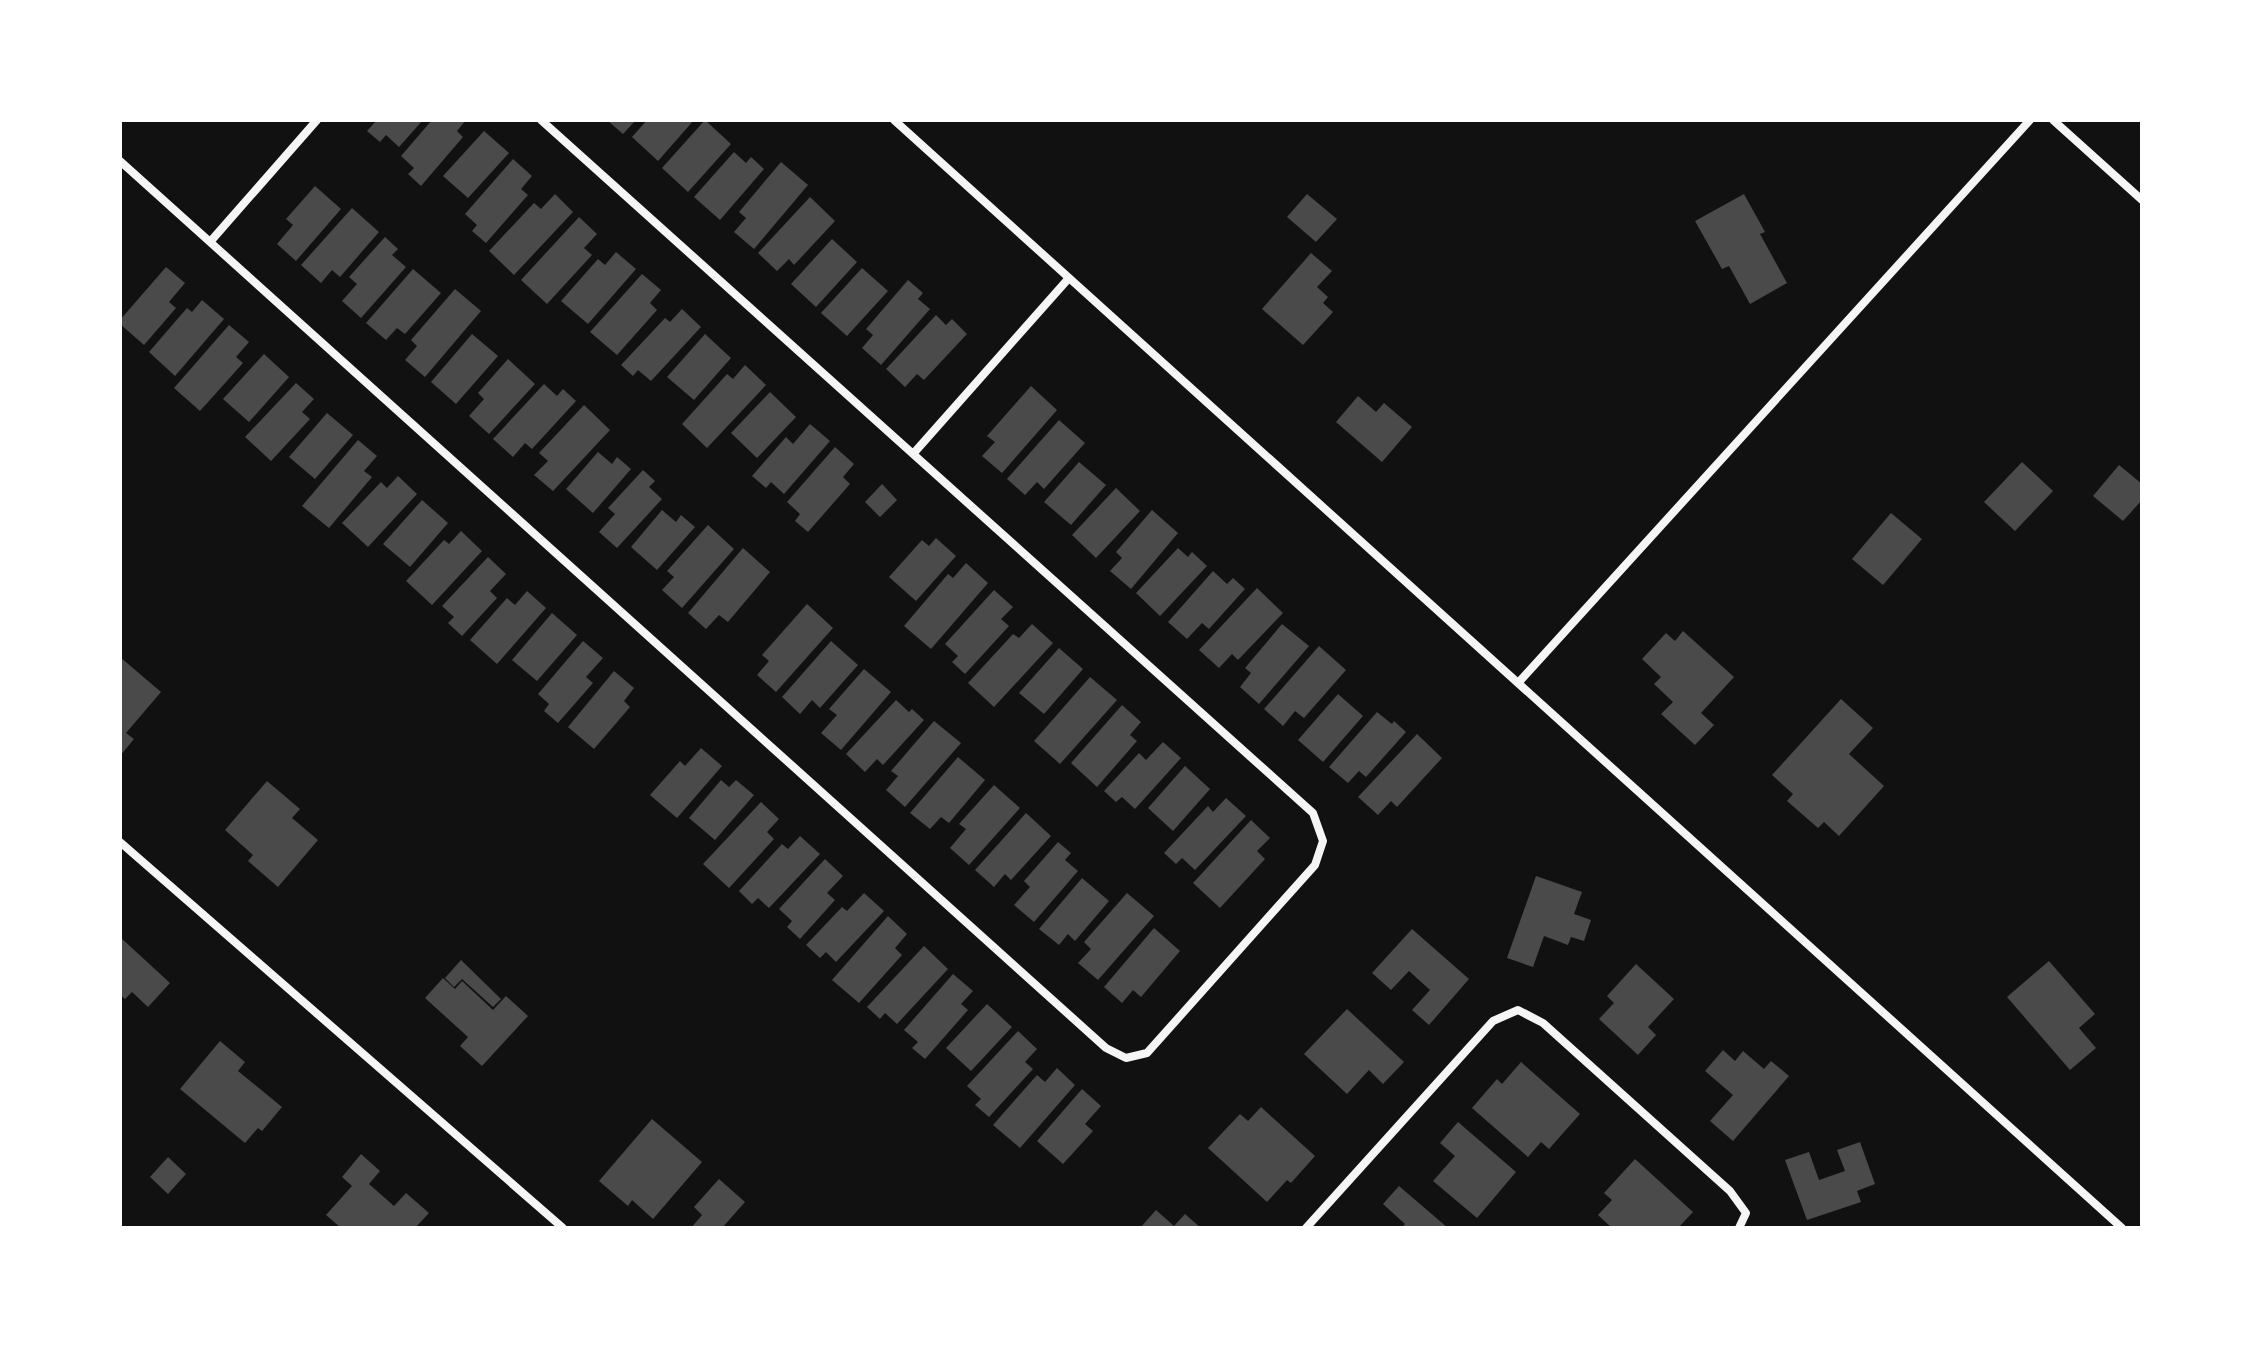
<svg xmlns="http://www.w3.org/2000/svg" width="2262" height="1348" font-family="'Fira Sans',sans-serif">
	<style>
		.building { fill: #4a4a4a }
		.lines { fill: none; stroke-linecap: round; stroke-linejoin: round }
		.minor { stroke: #f5f5f5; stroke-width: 8 }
	</style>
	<rect width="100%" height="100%" fill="#111"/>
	<!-- building -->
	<path class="building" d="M377,120H423L399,147L386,135L380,142L367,131Z
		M432,120H466L457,131L463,137L421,186L408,174L414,168L401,156Z
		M607,120H636L623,134Z
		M647,120H694L658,161L632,137Z
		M705,120L731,144L688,192L662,168Z
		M484,131L509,153L468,198L443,176Z
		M734,152L746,163L751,157L764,169L720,220L694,197Z
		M513,159L532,176L521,189L528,195L486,243L472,231L477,225L465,214Z
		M781,162L808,185L754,249L734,232L746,218L739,212Z
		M315,186L341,209L296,261L277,244L293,225L286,219Z
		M555,194L573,212L514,275L489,251L534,203L541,209Z
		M1307,194L1337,219L1316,242L1287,217Z
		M1744,194L1765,232L1760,234L1787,283L1750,304L1729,266L1722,269L1695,221Z
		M810,197L835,221L794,265L789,259L777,271L758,253Z
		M352,208L379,232L340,277L332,270L321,283L301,265Z
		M579,217L597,234L584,248L592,255L547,304L521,280Z
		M385,237L398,249L392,255L406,267L361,318L342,301L357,284L349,277Z
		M832,239L857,262L816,307L791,284Z
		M616,252L636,269L588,324L561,301L598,259L605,265Z
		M1311,253L1332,271L1317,287L1328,297L1323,303L1333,312L1303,345L1262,309Z
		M166,267L185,283L169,302L176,308L144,345L120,324V320Z
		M862,268L888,291L847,336L821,313Z
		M413,269L441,293L405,334L397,328L386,340L366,323Z
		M642,274L661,290L650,303L657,310L617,355L590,332Z
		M908,280L923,293L918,299L930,309L881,365L862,348L873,335L866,329Z
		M455,289L481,311L425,377L405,360L417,346L411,340Z
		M202,300L224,319L175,376L149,352L187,308L192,312Z
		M682,309L701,327L651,381L638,370L633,376L621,365L665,318L670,322Z
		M936,315L946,325L952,319L967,334L924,380L917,374L905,387L886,369Z
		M229,325L249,342L236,357L243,363L200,411L174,388Z
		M472,334L498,356L456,404L431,382Z
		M705,334L731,358L694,400L667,377Z
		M264,354L289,377L249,422L223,399Z
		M508,359L535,384L489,434L469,416L484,399L478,393Z
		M745,365L766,385L707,448L682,424L727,374L733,379Z
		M296,383L314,399L302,412L310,419L271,461L245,437Z
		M544,384L557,396L563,389L576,401L532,449L525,443L513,457L493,439Z
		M1031,386L1057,410L1002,473L982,456L995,442L987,436Z
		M770,392L796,417L757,458L731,433Z
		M1358,396L1376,412L1384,403L1412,427L1382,462L1336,422Z
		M584,405L610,430L553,491L534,475L548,461L539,453Z
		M327,413L353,435L315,479L289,457Z
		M1059,420L1085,443L1044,489L1037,482L1025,495L1007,479Z
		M810,424L830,441L784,494L771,482L766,488L752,476L786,437L793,444Z
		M358,440L377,456L364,471L372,477L329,528L302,506Z
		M835,447L854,464L843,477L850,484L808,532L795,521L800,514L787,502Z
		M598,452L612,464L617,457L631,469L593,513L566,489Z
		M1079,462L1106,485L1071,525L1044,502Z
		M2022,462L2053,491L2015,531L1984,502Z
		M2119,465L2142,484V500L2123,521L2093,496Z
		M643,470L655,481L649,487L662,499L617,548L599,532L615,514L608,508Z
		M398,476L417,494L368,547L342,523L381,482L387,488Z
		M882,484L897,500L880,517L865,502Z
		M1116,488L1140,511L1096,558L1072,535Z
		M422,500L448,523L410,567L383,544Z
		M662,510L676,522L681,515L695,527L657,570L631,547Z
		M1152,510L1178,533L1131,589L1110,571L1122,558L1116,552Z
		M1891,513L1922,539L1883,585L1852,559Z
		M708,525L734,549L682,608L662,590L674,577L667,571Z
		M461,531L482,551L432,605L406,581L444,540L449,544Z
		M936,538L956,556L916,601L889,577L922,540L929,546Z
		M743,548L770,572L728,622L719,615L706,629L688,613Z
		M1178,548L1188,557L1192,552L1207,566L1160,616L1136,593Z
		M488,557L506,574L490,591L497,598L462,636L448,623L454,617L442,606Z
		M966,563L988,583L931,649L904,626L948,574L953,578Z
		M1213,571L1227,584L1233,578L1245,589L1209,629L1202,623L1187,639L1168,622Z
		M1257,588L1283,613L1238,660L1232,654L1219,668L1199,650Z
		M994,590L1013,607L1001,619L1009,626L965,674L952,662L958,656L945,644Z
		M527,591L546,608L497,664L470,640L507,598L515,605Z
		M807,604L833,628L776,692L757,675L769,661L762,655Z
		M552,613L577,635L537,681L512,660Z
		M1032,624L1053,643L994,707L968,683L1013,634L1019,638Z
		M1282,624L1309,646L1259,704L1240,687L1251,673L1245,668Z
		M1683,631L1734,677L1701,713L1714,725L1695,745L1661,714L1673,702L1654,684L1661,677L1642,659L1666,633L1675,641Z
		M583,641L603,658L586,677L593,683L558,723L544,711L549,704L538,694Z
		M831,641L858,665L820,708L812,700L800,714L782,697Z
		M1319,646L1346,670L1304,718L1295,711L1283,726L1264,709Z
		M1059,648L1083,669L1044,714L1019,693Z
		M120,657L161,692L126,733L134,739L120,756Z
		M864,669L891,692L841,750L821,733L837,715L829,709Z
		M614,671L634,688L624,701L630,707L594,749L568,727Z
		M1090,677L1117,700L1060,764L1034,741Z
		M1338,694L1363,716L1323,762L1298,740Z
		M1841,699L1873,728L1849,754L1884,786L1839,836L1824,822L1818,828L1787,801L1793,794L1772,775Z
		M896,700L909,712L912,709L924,720L883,765L877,759L865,772L846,754Z
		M1122,705L1141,722L1130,735L1137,741L1097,787L1071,763Z
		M1377,712L1392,724L1394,721L1406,732L1366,777L1359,771L1348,783L1329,767Z
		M934,721L961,743L905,807L886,790L898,776L891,771Z
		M1417,734L1442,758L1397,807L1391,801L1378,815L1358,797Z
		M1163,742L1181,758L1135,809L1122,797L1116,802L1104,791L1139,753L1146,760Z
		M701,748L722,766L677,818L650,795L680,761L685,766Z
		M958,757L985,780L949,823L941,817L930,829L910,813Z
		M1185,766L1210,789L1173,831L1148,808Z
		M721,780L729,787L736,780L754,795L715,840L689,818Z
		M267,781L300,809L292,818L318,840L278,887L248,861L253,855L225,830Z
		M994,785L1020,808L969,865L950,848L966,829L959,824Z
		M1226,798L1246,816L1195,870L1182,858L1176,864L1164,853L1208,806L1213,812Z
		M761,802L779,819L767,832L774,839L729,888L703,864Z
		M1026,813L1051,836L1011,880L1005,874L994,887L975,870Z
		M1251,820L1270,838L1257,851L1265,859L1220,908L1193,883Z
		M800,836L820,854L769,908L758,898L752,904L739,891L782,844L788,849Z
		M1058,842L1071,853L1065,860L1078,871L1034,922L1014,905L1030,887L1024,881Z
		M825,859L843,876L827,893L835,900L800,939L787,927L792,921L779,909Z
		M1536,876L1582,892L1574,914L1591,920L1584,941L1571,937L1568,945L1544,936L1533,967L1507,958Z
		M1082,878L1109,901L1075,941L1068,934L1059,945L1039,929Z
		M864,893L884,911L836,962L826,952L820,958L806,945L842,907L847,911Z
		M1127,893L1154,916L1098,980L1078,963L1091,949L1084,942Z
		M888,916L907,934L895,948L902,955L859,1003L832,980Z
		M1154,928L1180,951L1141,997L1133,990L1122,1003L1104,987Z
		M1412,929L1469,979L1429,1025L1412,1010L1430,990L1409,971L1391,990L1372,973Z
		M120,937L170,983L148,1007L132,992L125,999L120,995Z
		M924,946L948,969L897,1024L885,1013L880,1019L867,1007Z
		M461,960L501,999L493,1007L462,979L454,987L445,978Z
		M2049,961L2095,1014L2079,1028L2096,1048L2070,1070L2007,997Z
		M1636,964L1674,999L1648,1027L1656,1035L1638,1055L1599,1019L1614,1003L1607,996Z
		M953,974L973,991L961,1004L968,1010L925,1059L912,1048L918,1042L904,1030Z
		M443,978L455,989L462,981L493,1010L506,996L528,1016L482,1066L460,1046L468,1037L425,998Z
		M987,1004L1012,1027L971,1071L946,1048Z
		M1347,1009L1404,1062L1383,1084L1369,1070L1347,1094L1304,1054Z
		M1018,1031L1037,1049L1025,1062L1033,1069L989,1117L975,1105L981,1099L967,1086Z
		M220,1041L245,1062L238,1071L282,1107L262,1131L258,1128L245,1143L180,1089Z
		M1723,1050L1735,1061L1743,1051L1764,1069L1771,1061L1789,1076L1733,1141L1710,1121L1733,1095L1705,1071Z
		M1521,1062L1580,1114L1549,1149L1541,1142L1528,1157L1472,1108L1497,1079L1502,1084Z
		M1057,1068L1075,1085L1020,1148L993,1125L1037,1075L1045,1082Z
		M1082,1089L1101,1106L1085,1124L1093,1131L1063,1164L1037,1141Z
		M1261,1107L1315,1156L1291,1183L1287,1180L1267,1202L1208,1148L1240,1114L1248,1121Z
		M652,1119L702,1162L653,1219L632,1200L628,1206L599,1181Z
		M1458,1122L1516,1172L1477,1218L1433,1181L1455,1156L1440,1143Z
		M1860,1142L1875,1184L1857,1191L1861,1202L1807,1220L1785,1160L1809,1152L1819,1180L1845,1171L1837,1150Z
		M361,1154L380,1171L369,1184L394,1206L406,1193L429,1213L415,1228H341L326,1215L352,1186L342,1177Z
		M168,1157L186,1174L168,1194L150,1177Z
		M1635,1159L1693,1212L1678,1228H1612L1598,1215L1612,1200L1604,1193Z
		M719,1179L745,1202L722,1228H691L702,1215L694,1207Z
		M1399,1186L1448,1228H1402L1405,1224L1383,1204Z
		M1156,1210L1174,1226L1185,1214L1201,1228H1140Z"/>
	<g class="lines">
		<!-- minor -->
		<path class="minor" d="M894,120L2122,1228
			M2053,120L2142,200
			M120,161L1106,1048L1126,1058L1147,1053L1315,865L1323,841L1313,813L541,120
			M210,242L317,120
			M913,454L1069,278
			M1519,682L2030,120
			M120,842L563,1228
			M1306,1228L1493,1021L1518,1010L1543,1023L1730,1191L1746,1213L1739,1228"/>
	</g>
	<!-- border -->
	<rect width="2262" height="1348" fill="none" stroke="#ffffff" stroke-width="244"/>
</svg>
